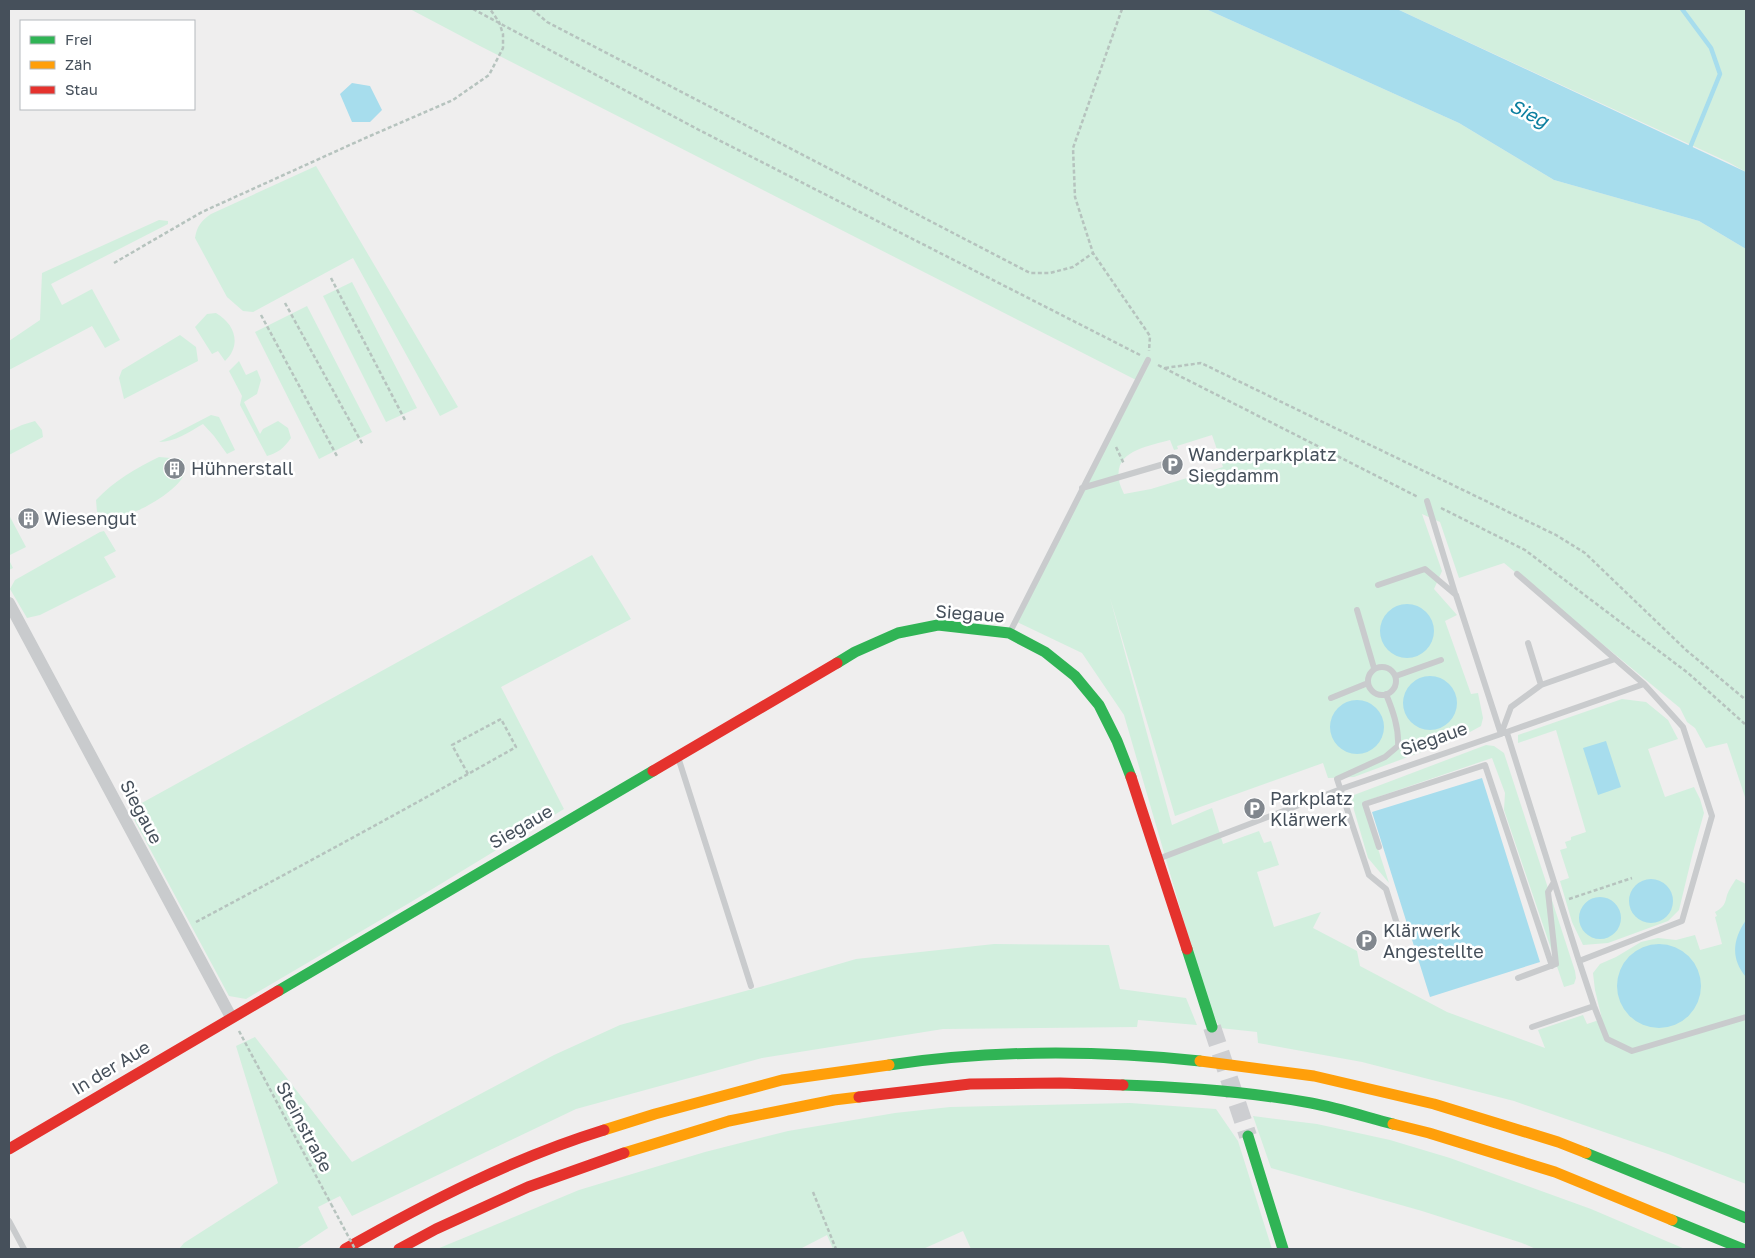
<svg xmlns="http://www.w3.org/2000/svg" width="1755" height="1258" font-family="'Golos Text',sans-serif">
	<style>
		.green { fill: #d2efde; fill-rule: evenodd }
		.water { fill: #a7dded }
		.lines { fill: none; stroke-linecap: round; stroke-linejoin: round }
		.stream { stroke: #a7dded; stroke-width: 4.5 }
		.secondary-tunnel { stroke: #cdced1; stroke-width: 18; stroke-dasharray: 18 9; stroke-linecap: butt }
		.path { stroke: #b6c3be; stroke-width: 2.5; stroke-dasharray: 4 2.5; stroke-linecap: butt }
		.lane { stroke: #c9cbcd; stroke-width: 6 }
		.street { stroke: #c9cbcd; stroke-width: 12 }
		.fast { stroke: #30b455; stroke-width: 11 }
		.slow { stroke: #ff9f0a; stroke-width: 11 }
		.jam { stroke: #e5322d; stroke-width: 11 }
		.path-bridge { stroke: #b6c3be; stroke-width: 2.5; stroke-dasharray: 4 2.5; stroke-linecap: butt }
		.labels { text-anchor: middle; stroke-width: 5; stroke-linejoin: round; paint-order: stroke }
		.poi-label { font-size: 18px; fill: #46505b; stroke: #fff; text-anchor: start }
		.street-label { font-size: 18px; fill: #46505b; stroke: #fff }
		.water-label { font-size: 19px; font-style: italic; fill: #0c7fa0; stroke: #fff }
	</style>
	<rect width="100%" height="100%" fill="#efeeee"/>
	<!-- green -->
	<path class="green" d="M410,9H1206L1459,123L1554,180L1699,221L1746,249V740H1745L1746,741V800L1727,743L1706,748L1695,728L1687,722L1680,708L1504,563L1459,578L1440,522L1422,514L1442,571L1434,589L1457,615L1445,621L1471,694L1478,693L1483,718L1481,726L1459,738L1354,777L1328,778L1323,763L1175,816L1110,598L1172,825L1212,808L1223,844L1259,831L1264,843L1271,841L1279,865L1257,872L1274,927L1321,912L1313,928L1357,951L1360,966L1447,1012L1545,1048L1538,1030L1583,1015L1587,1024L1602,1019L1595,990L1593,973L1600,964L1616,957L1641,942L1658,938L1676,940L1695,935L1700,950L1722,944L1715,917L1717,916L1715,912C1724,907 1725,904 1727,895C1729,889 1733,884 1736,879L1746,884V1184L1668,1154L1514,1101L1362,1062L1258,1043L1257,1032L1220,1028L1208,1004L1124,715L1082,653L1015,621L1138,381L480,46ZM1212,435L1223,467L1151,489L1124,494C1122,489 1119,484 1119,479C1114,450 1150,446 1170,440L1174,450L1178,449L1177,446Z
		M1397,9H1746V172L1728,162Z
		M316,166L458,407L440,416L353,258L253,312L243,311L227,297L195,238C197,226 201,221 211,214Z
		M159,220L168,221V224L51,284L62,305L92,289L120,340L105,348L92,326L9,370V341L40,320L42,273Z
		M352,282L417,408L386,422L323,296Z
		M307,306L372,432L319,459L255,332Z
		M216,313C235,324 242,345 225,361L218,351L212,354L195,327L207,314Z
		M180,335L196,347L198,361L124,399L119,378L122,370Z
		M239,361L246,375L257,370L261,380L257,394L244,402L260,434L263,429L278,421L288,428L291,438C284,448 278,453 267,456L240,405L242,396L229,371Z
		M211,415L219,417L235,450L227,454L214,436L203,424C189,432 175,442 159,442Z
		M35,421L42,430L43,437L9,455V431L22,425Z
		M159,457L182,459C185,465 186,469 184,474C179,489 145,509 131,513C123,515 115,516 108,518L97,512L96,500C114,481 136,468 159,457Z
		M9,515L26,547L10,555V562L13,568L9,570Z
		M104,531L116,551L104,557L116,577L40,615L27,618L10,589L15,580L100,532Z
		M592,555L631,619L501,687L564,809L411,902L246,999L229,996L129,810Z
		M1622,699L1646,702L1668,720L1678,739L1648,749L1665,797L1694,787L1700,799L1704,813L1693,852L1679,910L1668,921L1608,943L1583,945L1572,922L1560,881L1569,878L1560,850L1567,848L1565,842L1571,840V837L1586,832L1556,730L1518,743V735Z
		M1486,745L1494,746L1504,753L1575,971L1576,978L1574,984L1564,987L1504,810L1505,793L1492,758L1363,802L1389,883L1368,858L1354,810L1352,799L1354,795Z
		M994,944L1109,945L1120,989L1186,998L1197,1025L1138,1020L1137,1027L943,1029L762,1058L576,1109L352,1216L340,1196L318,1207L328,1228L296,1249H179L184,1243L278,1183L236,1046L255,1037L352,1162L554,1055L620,1025L760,987L856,959Z
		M1130,1103L1216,1109L1238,1141L1272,1249H971L963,1231L923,1249H833L827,1235L800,1249H437L579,1190L705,1152L788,1131L895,1113L950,1107Z
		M1253,1116L1317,1124L1390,1140L1450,1158L1591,1209L1685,1249H1536L1522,1243L1422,1211L1271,1168Z"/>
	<!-- water -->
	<path class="water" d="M1206,9H1397L1746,172V249L1699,221L1554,180L1459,123Z
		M352,83L370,86L382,110L370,122H352L340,94Z
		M1380 631a27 27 0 1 1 54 0a27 27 0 1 1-54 0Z
		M1403 703a27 27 0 1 1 54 0a27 27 0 1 1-54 0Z
		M1330 727a27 27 0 1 1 54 0a27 27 0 1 1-54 0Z
		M1606,741L1621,787L1598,795L1583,748Z
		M1482,778L1540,962L1430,997L1372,812Z
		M1629 901a22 22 0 1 1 44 0a22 22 0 1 1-44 0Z
		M1579 918a21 21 0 1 1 42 0a21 21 0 1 1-42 0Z
		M1746,920V977C1730,958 1733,939 1746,920Z
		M1617 986a42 42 0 1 1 84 0a42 42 0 1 1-84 0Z"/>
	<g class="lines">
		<!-- stream -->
		<path class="stream" d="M1682,9L1711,48L1720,74L1689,150"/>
		<!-- secondary-tunnel -->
		<path class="secondary-tunnel" d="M1212,1027L1248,1136"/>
		<!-- path -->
		<path class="path" d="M473,9L699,130L1140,355
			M532,9L547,22L1030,273H1050L1073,267L1093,253
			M1122,9L1073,148L1075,197L1093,253L1150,336L1149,351
			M114,263L202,212L363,139L453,100L489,75L503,48V34L499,22L490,9
			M331,278L406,422
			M285,303L363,445
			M261,315L338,458
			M1158,365L1418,497
			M1165,368L1201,363L1556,535L1585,553L1686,650L1746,700
			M1116,447L1124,464
			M1441,508L1525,550L1688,673L1746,725
			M1569,899L1632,878
			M196,922C303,865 410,807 516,747L501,719L452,745L468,774
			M239,1031L331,1204
			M813,1192L836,1249"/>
		<!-- lane -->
		<path class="lane" d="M1082,488L1164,464
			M1427,501L1455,593
			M1357,610L1374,668
			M1010,632L1148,360
			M1528,643L1541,685
			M1368 681a14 14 0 1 1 28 0a14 14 0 1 1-28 0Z
			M1396,676L1441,660
			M1386,694C1393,711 1399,728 1398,746L1385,757L1337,779L1369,875L1386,889L1398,927
			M1331,698L1368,683
			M1504,733L1644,684
			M1507,733L1579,961L1682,921L1712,816L1683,727L1644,684L1517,574
			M1501,734L1511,707L1541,685L1615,659
			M678,757L751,986
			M1379,847L1365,804L1485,765L1552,966
			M1158,859L1341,789L1501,734L1456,595L1425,569L1378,585
			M1579,961L1594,1006L1607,1039L1632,1051L1746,1017
			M1518,978L1556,964L1548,892L1554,882
			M1532,1027L1594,1006
			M9,1221L24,1249"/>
		<!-- street -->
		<path class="street" d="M9,603L231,1017"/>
		<!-- fast -->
		<path class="fast" d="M837,663L855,652L898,633L938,625L1009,633L1045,652L1075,676L1099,705L1117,741L1131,777
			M1187,949L1212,1027
			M278,991L653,771
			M889,1065C990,1050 1098,1050 1200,1061
			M1123,1085C1185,1087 1250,1092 1311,1103C1338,1108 1366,1117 1393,1124
			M1248,1136L1283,1249
			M1586,1153L1746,1218
			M1672,1220L1743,1249"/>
		<!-- slow -->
		<path class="slow" d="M1200,1061L1314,1076L1434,1104L1558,1142L1586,1153
			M1393,1124L1429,1133L1555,1172L1672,1220
			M604,1130L655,1114L782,1080L889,1065
			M624,1153L729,1121L834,1100L859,1097"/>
		<!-- jam -->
		<path class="jam" d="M653,771L837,663
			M1131,777L1187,949
			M859,1097L970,1084L1060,1083L1123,1085
			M9,1149L278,991
			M345,1249C428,1202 513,1158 604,1130
			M399,1249L436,1229L528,1187L624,1153"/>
		<!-- path-bridge -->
		<path class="path-bridge" d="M331,1204L355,1249"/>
	</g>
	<!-- icons -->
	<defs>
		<symbol id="parking-disc" viewBox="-11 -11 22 22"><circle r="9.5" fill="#81878e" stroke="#fff"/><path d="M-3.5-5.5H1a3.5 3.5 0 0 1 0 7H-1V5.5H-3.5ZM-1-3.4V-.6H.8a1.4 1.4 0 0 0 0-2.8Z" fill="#fff"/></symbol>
		<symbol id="building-disc" viewBox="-11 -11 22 22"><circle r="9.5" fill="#81878e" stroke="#fff"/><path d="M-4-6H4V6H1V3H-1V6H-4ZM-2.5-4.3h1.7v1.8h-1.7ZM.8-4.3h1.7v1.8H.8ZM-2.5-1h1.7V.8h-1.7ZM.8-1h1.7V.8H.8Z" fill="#fff"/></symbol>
	</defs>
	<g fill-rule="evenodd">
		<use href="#parking-disc" x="1160" y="452" width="25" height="25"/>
		<use href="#building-disc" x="162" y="456" width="25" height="25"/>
		<use href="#building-disc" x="16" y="506" width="25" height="25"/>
		<use href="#parking-disc" x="1242" y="796" width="25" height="25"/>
		<use href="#parking-disc" x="1354" y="928" width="25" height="25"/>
	</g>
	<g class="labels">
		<!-- poi labels -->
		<g class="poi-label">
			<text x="1188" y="461">Wanderparkplatz<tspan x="1188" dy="21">Siegdamm</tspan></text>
			<text x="191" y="475">Hühnerstall</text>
			<text x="44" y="525">Wiesengut</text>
			<text x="1270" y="805">Parkplatz<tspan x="1270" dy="21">Klärwerk</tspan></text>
			<text x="1383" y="937">Klärwerk<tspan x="1383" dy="21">Angestellte</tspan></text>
		</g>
		<!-- street labels -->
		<g class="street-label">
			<text transform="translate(970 614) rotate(4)" y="6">Siegaue</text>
			<text transform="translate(1434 739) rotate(-19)" y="6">Siegaue</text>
			<text transform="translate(141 812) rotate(62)" y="6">Siegaue</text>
			<text transform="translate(521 827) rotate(-30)" y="6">Siegaue</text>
			<text transform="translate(111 1068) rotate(-31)" y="6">In der Aue</text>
			<text transform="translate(304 1127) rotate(62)" y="6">Steinstraße</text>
		</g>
		<!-- water labels -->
		<g class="water-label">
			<text transform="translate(1529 113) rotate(26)" y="7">Sieg</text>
		</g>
	</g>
	<!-- border -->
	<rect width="1755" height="1258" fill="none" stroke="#46505b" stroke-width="20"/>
	<!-- legend -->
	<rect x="20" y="20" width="175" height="90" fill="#ffffff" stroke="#b5b9bd"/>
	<rect x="30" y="36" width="25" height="8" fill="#30b455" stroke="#b5b9bd"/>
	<text x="65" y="45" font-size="15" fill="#46505b">Frei</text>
	<rect x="30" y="61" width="25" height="8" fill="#ff9f0a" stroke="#b5b9bd"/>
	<text x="65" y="70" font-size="15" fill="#46505b">Zäh</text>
	<rect x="30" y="86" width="25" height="8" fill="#e5322d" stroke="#b5b9bd"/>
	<text x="65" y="95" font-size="15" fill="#46505b">Stau</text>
</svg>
